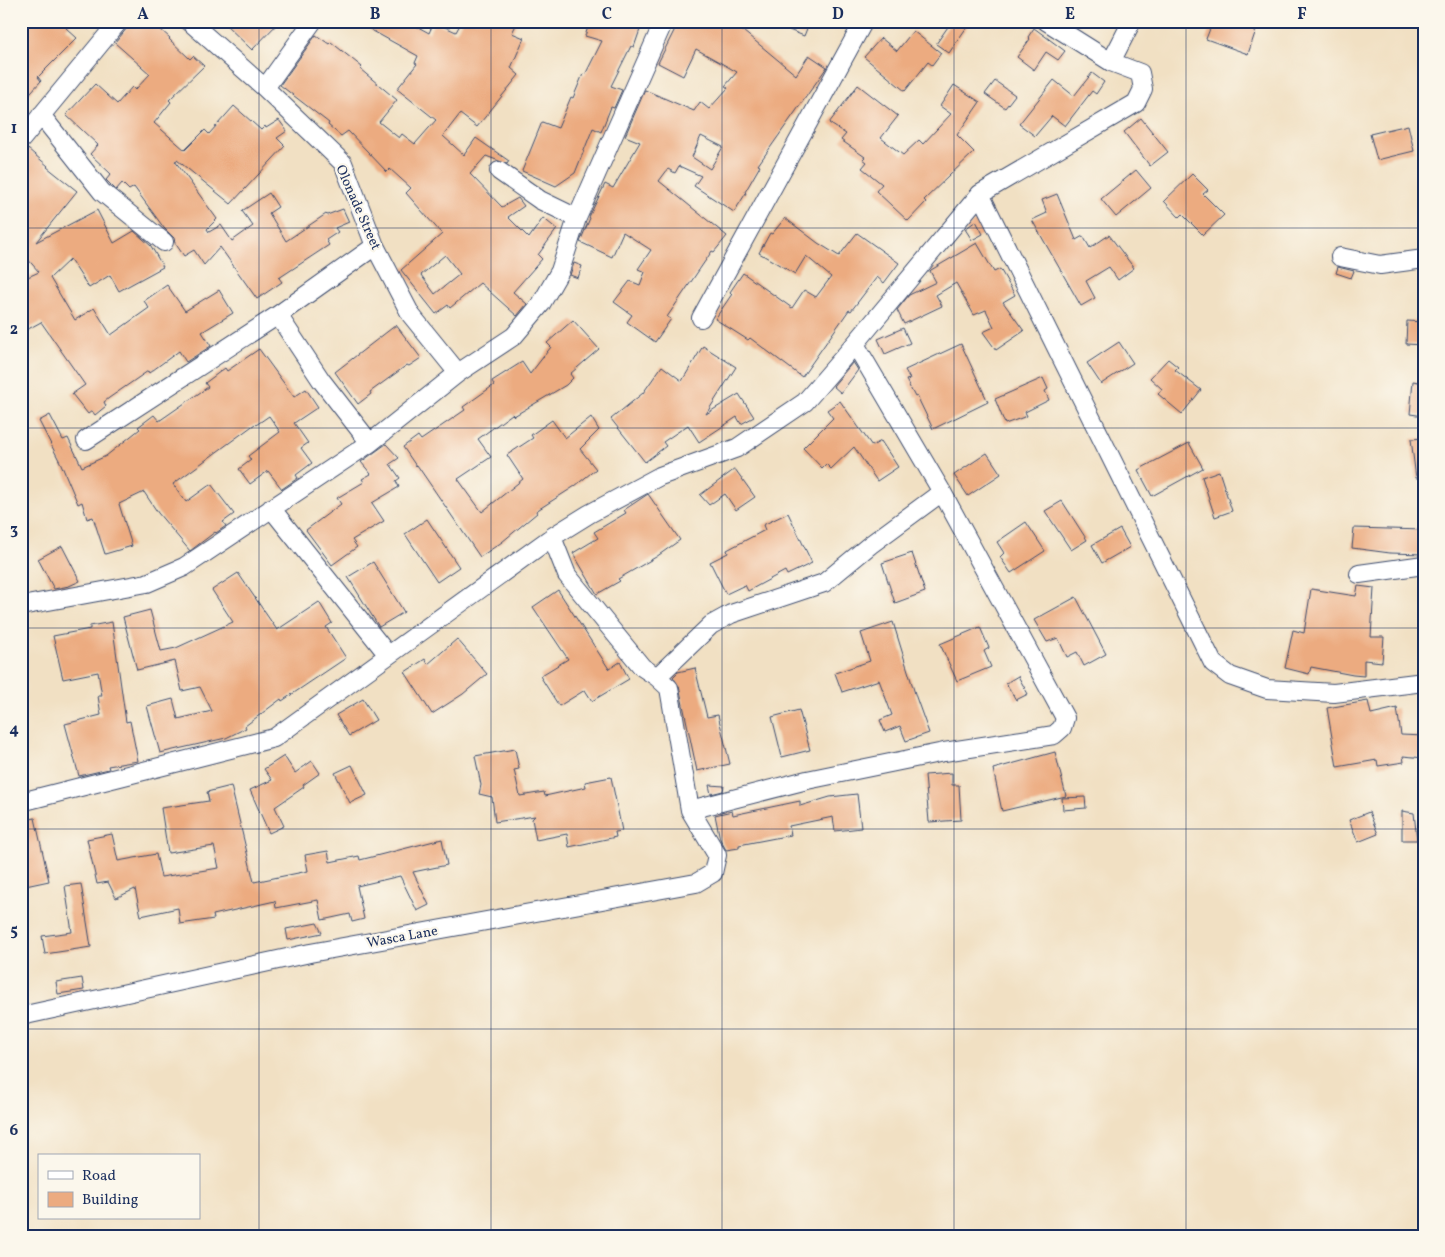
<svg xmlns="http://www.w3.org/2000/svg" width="1445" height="1257" font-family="Vollkorn,serif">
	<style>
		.building { fill: #ecab80; fill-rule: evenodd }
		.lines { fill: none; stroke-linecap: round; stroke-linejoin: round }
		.street-casing { stroke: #3b4a6d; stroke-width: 20 }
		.street { stroke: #fff; stroke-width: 18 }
		.grid { fill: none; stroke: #1b2f5e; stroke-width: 1; stroke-opacity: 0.55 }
		.labels { text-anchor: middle; stroke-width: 4.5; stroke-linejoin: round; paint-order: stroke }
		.street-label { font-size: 14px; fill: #1b2f5e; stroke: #fbf7ec }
		.neatline { fill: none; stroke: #1b2f5e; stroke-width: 2 }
		.grid-label { font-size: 16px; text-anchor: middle; font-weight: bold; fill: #1b2f5e }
	</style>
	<rect width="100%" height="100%" fill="#fbf7ec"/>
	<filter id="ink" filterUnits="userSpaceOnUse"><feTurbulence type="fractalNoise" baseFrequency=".02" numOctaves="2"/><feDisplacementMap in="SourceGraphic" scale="10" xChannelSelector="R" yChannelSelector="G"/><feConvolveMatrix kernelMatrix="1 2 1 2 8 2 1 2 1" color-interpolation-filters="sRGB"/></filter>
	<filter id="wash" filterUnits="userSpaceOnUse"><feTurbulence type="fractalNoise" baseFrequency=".0096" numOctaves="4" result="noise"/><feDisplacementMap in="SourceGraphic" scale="20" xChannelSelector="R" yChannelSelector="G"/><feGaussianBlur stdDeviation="1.12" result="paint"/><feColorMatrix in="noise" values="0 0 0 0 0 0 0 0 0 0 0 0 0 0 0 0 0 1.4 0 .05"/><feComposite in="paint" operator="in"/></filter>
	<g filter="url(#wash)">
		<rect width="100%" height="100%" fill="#f1e0c3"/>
		<g id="blocks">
			<!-- building -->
			<path class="building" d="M21,21H72L66,28L77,38L38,77L41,81L21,103Z
				M130,21H151L170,38L169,39L190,59L193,56L204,66L169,100L171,102L154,123L185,150L205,130L209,134L234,106L261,130L265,126L266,128L279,120L287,131L277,138L285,146L231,204L177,160L175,161L217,219L207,229L209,232L221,225L232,241L253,226L242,211L269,193L278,207L269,213L286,241L326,214L327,215L343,209L349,222L335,228L338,232L326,240L329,245L279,278L282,282L257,299L220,247L204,265L194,250L184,256L175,243L174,238L164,228L134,187L129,190L122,183L116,190L106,180L111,174L90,154L98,145L66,115L95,84L117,104L132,87L135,90L150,74L115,43L127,28Z
				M222,21H280L252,50Z
				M355,21H407L429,33L434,22L456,32L462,21H518L512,33L524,38L511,68L519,75L477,127L460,114L443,136L464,155L476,138L509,161L507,164L486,156L470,174L502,207L518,198L524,206L508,217L529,238L543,218L557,229L538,255L542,259L513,292L527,304L517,316L480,283L450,308L448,305L436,314L401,270L442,234L406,193L411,188L390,169L387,172L348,131L341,136L328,125L329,123L280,85L316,35L329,44L331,42L362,67L360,69L397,100L379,122L399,138L402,134L415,144L436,120L397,89L417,64L415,63L418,56ZM445,255L460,274L435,294L421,275Z
				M590,21H643L634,47L631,46L611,86L622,90L614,108L611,107L601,132L593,128L575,173L556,186L522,171L542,122L558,128L571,97L573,98L583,74L585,75L602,41L585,36Z
				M679,21H717L731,28L732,25L743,31L796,75L809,55L827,67L758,165L760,166L745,192L746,193L734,212L694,186L701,176L679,166L675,173L668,169L659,181L727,236L714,252L712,251L667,317L671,319L655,342L627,322L632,315L614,302L630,281L640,285L645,272L638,269L651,250L623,232L612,257L580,242L590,218L589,217L605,184L613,188L640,142L625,136L645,90L694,111L700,102L709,109L728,88L725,86L737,72L696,49L683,76L658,63ZM701,136L723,147L710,169L692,157Z
				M792,21H810L804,36L789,30Z
				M952,21H971L949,53L936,44Z
				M1213,21H1259L1248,54L1206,39Z
				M1034,28L1065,51L1058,60L1046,52L1034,70L1017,57L1030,39L1028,37Z
				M913,31L941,53L932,65L928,62L905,91L864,57L881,38L897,51Z
				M1092,73L1104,82L1096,94L1092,91L1065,126L1052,116L1035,136L1019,124L1054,80L1074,96Z
				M995,81L1015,95L1005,108L985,94Z
				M858,85L898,116L881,138L903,155L919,140L923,144L951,114L940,106L954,85L980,102L957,135L974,152L924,200L926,202L908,221L876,191L882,184L862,168L867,162L863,159L865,157L841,140L846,134L829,123Z
				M1141,118L1168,152L1150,166L1124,132Z
				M1408,125L1414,151L1377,160L1370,134Z
				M28,149L48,166L47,167L77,191L36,242L97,210L114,243L134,231L151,246L163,267L119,291L110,275L89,288L70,259L50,278L75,320L94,308L111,335L149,308L144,301L167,285L185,311L219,290L233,313L202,332L211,346L186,362L179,351L149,373L148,371L109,398L104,402L106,406L95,415L92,411L88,414L72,394L85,385L41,322L21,333V280L39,272L25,256L21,261V157Z
				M1136,170L1151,188L1116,217L1101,199Z
				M1192,174L1208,190L1203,194L1224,215L1203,235L1182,214L1179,217L1164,201Z
				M1057,194L1076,240L1083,236L1090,248L1109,235L1134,268L1118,280L1109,267L1086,281L1095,298L1081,306L1032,220L1047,213L1042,200Z
				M785,218L818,243L839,256L857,233L899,263L884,283L877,277L851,311L849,310L802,377L750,338L748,340L715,319L732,294L730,292L743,273L792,308L804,290L816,297L831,277L806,256L795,274L759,253L770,233L772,234Z
				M976,221L983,234L972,240L965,229Z
				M977,243L994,272L1000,269L1015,295L1003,302L1024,331L996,350L983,332L994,327L986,310L974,315L956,283L936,295L942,306L904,324L897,310L909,295L936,282L930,271L931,270Z
				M574,263L582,266L578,278L570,275Z
				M1338,267L1354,271L1351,278L1336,273Z
				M573,320L599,349L570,374L573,378L566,385L514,416L512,414L478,439L491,457L458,479L482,512L523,479L507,455L533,438L531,435L552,420L565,438L591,417L599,430L580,449L596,469L575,486L536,511L537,513L502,542L480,557L417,465L416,466L403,447L418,436L421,440L465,410L463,407L494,385L492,381L522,362L530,374L551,347L547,343Z
				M1407,321L1424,322V345L1406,344Z
				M396,325L421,358L409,366L407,365L370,392L371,394L358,404L335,372Z
				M903,328L910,343L885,354L878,339Z
				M1119,342L1133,363L1101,384L1087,363Z
				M961,344L988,402L933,429L917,396L915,397L906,380L910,379L905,370Z
				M703,346L736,367L706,414L739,394L754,417L741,424L737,417L699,442L688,425L663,442L666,446L645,462L611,419L643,393L662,366L682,381Z
				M259,349L294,397L306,389L318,407L294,423L308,443L301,448L312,463L296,475L298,478L282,489L268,471L250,484L239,469L251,460L248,456L280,432L269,416L256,425L255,424L173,484L186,502L211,484L234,514L223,522L226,526L216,533L215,532L190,551L158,513L144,492L119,504L132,546L105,554L93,517L87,519L82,502L78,504L61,464L39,421L50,415L63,440L68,438L82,467L106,456L140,429L138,427L154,415L159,421L208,387L205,383L225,368L227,371Z
				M1168,359L1178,367L1175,370L1201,390L1182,414L1158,394L1162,389L1150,378Z
				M853,362L858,370L841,393L833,386Z
				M1043,378L1048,389L1045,391L1049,400L1025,412L1027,416L1005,424L995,399Z
				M1413,381L1424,383V416L1410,414Z
				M840,401L872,446L881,441L898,467L877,481L854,447L831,469L826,464L822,468L803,448L833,418L827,410Z
				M1424,438V478H1416L1411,439Z
				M1189,443L1203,468L1152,496L1138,470Z
				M386,444L399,458L390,464L400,478L396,481L399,487L372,503L384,521L352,540L357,547L332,565L306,530L341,504L337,498L364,482L362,479L371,474L361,462Z
				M987,453L1001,474L968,496L954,475Z
				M735,469L755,497L736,510L725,494L709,505L700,495Z
				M1219,471L1232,511L1215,517L1202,477Z
				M648,494L680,540L656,557L618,579L620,581L597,594L573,553L598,538L594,532L626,513L624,510Z
				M1062,501L1087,540L1071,550L1045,511Z
				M788,513L812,563L787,575L785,571L748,591L745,585L726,594L710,562L728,553L727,550L765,530L763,525Z
				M427,519L459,567L437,582L405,534Z
				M1026,522L1045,551L1011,573L1000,557L1004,553L997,542Z
				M1354,528L1424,530V554L1390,553L1352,548Z
				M1120,529L1130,547L1102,563L1092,545Z
				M62,546L80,581L69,586L54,589L38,559Z
				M912,553L925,592L895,603L882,563Z
				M373,562L404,612L379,627L348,577Z
				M238,573L277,630L319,602L332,623L326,627L346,658L282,701L281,699L245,726L246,728L226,738L160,753L147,706L173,699L178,719L212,711L200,687L182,691L175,661L137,670L123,617L150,610L161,651L176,648L233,622L212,590Z
				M1358,586L1374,588L1371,637H1384L1382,662L1364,660V676L1353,675L1311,667L1309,674L1285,668L1293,630L1304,633L1311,589L1356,596Z
				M558,590L609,669L620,662L629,679L592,701L585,690L559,706L540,676L568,659L533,607Z
				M1076,597L1106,654L1084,666L1077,652L1067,657L1058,638L1047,642L1034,620Z
				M112,622L126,722L130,721L138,761L108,766L109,769L79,776L65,724L101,715L98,696H102L98,672L63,679L53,636L90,629V626Z
				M893,622L916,697L929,733L906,741L900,726L885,732L880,720L892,715L879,680L842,692L835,673L870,661L861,633Z
				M980,627L989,648L984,651L991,667L957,681L940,644Z
				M457,639L487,674L463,694L432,714L405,672L425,659L428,664Z
				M695,668L707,717L718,715L730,764L697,771L679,686L673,677L678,672Z
				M1018,676L1028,694L1016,700L1006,683Z
				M363,699L376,720L349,736L336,715Z
				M1368,701L1371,714L1397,708L1401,735L1424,736V758L1403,756L1404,762L1378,766L1377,760L1337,767L1327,708Z
				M799,710L810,750L782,757L772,717Z
				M515,749L519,769L514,770L520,796L544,792L545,796L586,787L585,782L611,777L622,831L615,832L616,837L569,847L567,834L536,840L532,819L535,816L495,822L492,797L479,794L481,785L475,756Z
				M1055,752L1066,796L1002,811L993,769Z
				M284,756L295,773L312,761L320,773L303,785L304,787L275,807L284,826L269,833L250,790L272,780L264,769Z
				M352,765L367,795L350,803L335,773Z
				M952,773V785H959L961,820L929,822L925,775Z
				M709,785L724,786L723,791L711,794Z
				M231,786L254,882L308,871L305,855L328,851L330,862L359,856L360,860L442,839L447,865L413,872L429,905L417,911L400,876L357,886L364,919L352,922L350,914L322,920L318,900L276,908L275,901L213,915L214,919L180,924L178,908L141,916L135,889L116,898L108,882L97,884L87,839L112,834L118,861L156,854L161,877L219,868L214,846L168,853L161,808L209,801L207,792Z
				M857,794L861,828L835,831L833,817L789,826L791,835L739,845V848L726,850L720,839L715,815L732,811L733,815L800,801V806L830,797Z
				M1085,797L1086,808L1063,810L1062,798Z
				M1402,811L1414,813L1417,840H1402Z
				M1369,812L1378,834L1358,842L1349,820Z
				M35,818L49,881L21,887V821Z
				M81,884L91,947L45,954L42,936L72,932L65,886Z
				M317,923L322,933L288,940L286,929Z
				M82,978L84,990L58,994L56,982Z"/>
		</g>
	</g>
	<g filter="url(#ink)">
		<use href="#blocks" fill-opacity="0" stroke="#3b4a6d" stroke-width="1"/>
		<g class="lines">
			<defs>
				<path id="street" d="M189,21L265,88L343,163L375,246L411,315L458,373
					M1111,62L1132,21
					M265,88L313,21
					M41,115L102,192L164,242
					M21,140L119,21
					M499,171L540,200L577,218
					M980,194L1213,663L1230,676L1267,689L1334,693L1424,682
					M1340,257L1380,265L1424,259
					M278,315L321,380L370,443
					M701,318L864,21
					M86,440L278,315L375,246
					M271,508L388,655
					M1359,574L1424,565
					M21,606L147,583L184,567L370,443L458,373L514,336L541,304L560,271L577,218L664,21
					M657,677L711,625L731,614L824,583L870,545L942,492
					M21,802L274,738L552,537L589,514L660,476L737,448L805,402L855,344L980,194L1136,103L1143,89L1140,73L1111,62L1046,21
					M690,810L807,780L944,752L1054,735L1062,728L1065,718L942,492L855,344
					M21,1016L310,953L696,883L713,873L717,855L690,810L669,688L657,677L642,667L567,575L552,537"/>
			</defs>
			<!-- street casing -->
			<use href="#street" class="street-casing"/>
			<!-- street -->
			<use href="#street" class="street"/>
		</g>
	</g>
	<!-- grid -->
	<path class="grid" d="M259,21V1236M491,21V1236M722,21V1236M954,21V1236M1186,21V1236M21,228H1424M21,428H1424M21,628H1424M21,829H1424M21,1029H1424"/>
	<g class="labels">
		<!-- street labels -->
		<g class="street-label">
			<text transform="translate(359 207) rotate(66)" y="5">Olonade Street</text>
			<text transform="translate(402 936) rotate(-10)" y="5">Wasca Lane</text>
		</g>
	</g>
	<!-- margin -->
	<rect width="1445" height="1257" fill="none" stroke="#fbf7ec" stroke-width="55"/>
	<!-- legend -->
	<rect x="38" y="1154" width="162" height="65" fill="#fbf7ec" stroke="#a1a7b3"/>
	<rect x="48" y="1171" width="25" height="8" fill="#ffffff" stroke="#a1a7b3"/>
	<text x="82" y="1180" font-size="15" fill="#1b2f5e">Road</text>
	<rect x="48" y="1192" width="25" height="15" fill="#ecab80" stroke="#a1a7b3"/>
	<text x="82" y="1204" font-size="15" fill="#1b2f5e">Building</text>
	<rect x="28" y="28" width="1390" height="1202" class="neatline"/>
	<g class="grid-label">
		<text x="143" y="19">A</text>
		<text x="375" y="19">B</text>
		<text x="607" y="19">C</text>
		<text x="838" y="19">D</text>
		<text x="1070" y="19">E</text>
		<text x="1302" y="19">F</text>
		<text x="14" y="133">1</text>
		<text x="14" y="334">2</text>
		<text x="14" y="534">3</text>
		<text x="14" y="734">4</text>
		<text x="14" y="935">5</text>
		<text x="14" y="1135">6</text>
	</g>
</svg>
